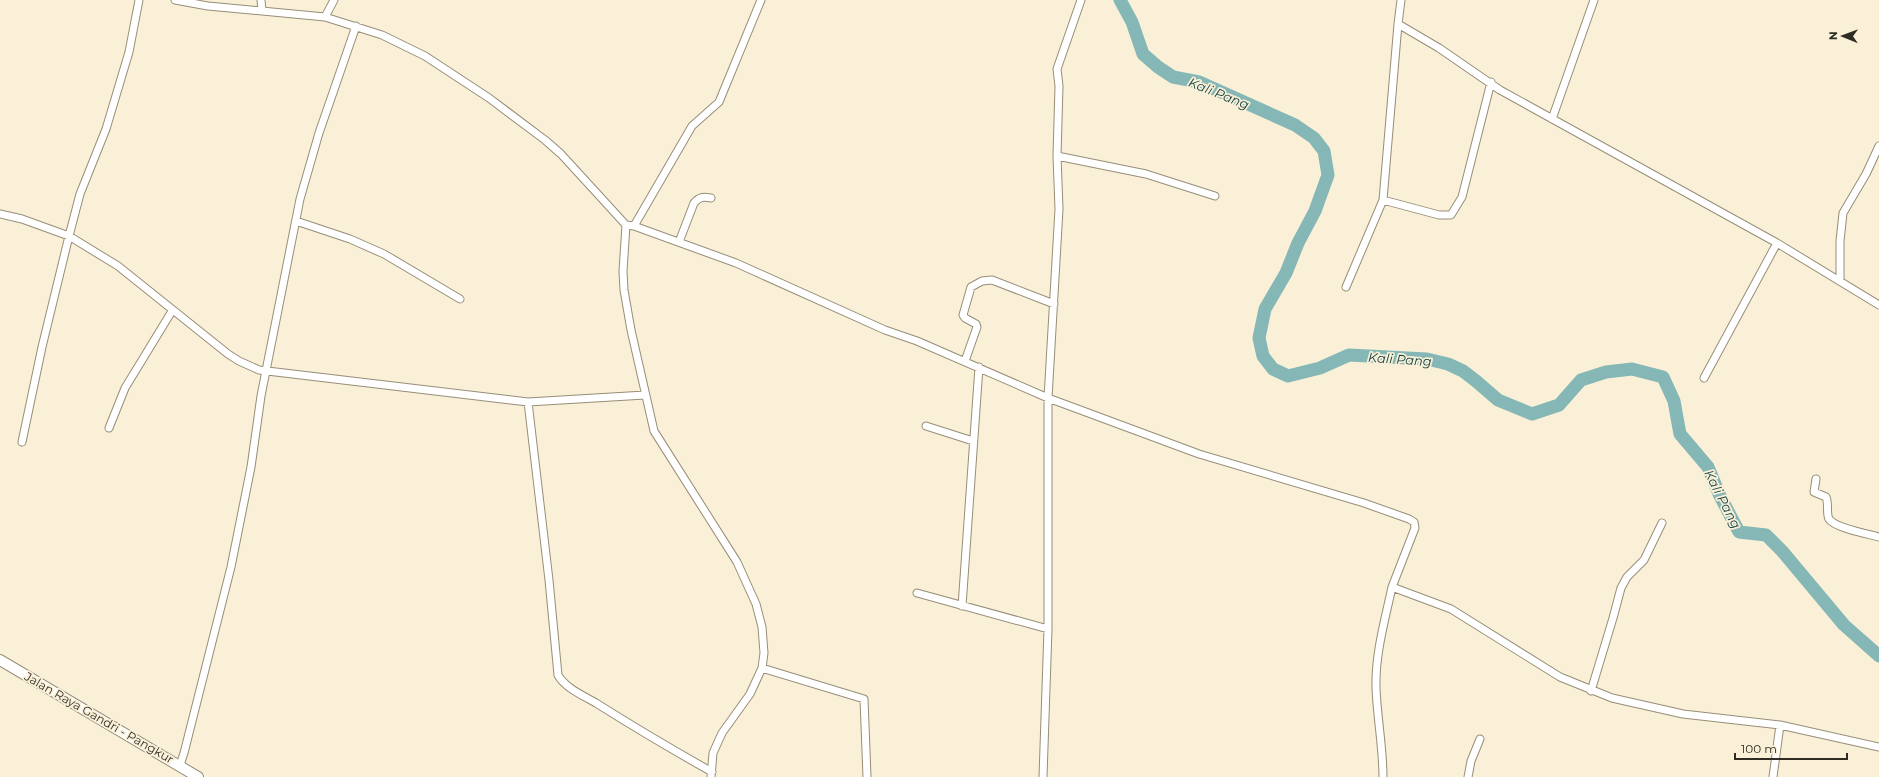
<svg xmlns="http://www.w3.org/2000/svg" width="1879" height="777" font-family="Montserrat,sans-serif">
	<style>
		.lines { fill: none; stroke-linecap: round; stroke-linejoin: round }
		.river { stroke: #85b7b6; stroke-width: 13 }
		.street-casing { stroke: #978e78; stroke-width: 9 }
		.secondary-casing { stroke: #978e78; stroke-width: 12 }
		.street { stroke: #fff; stroke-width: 7 }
		.secondary { stroke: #fff; stroke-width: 10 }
		.labels { text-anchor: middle; stroke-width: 3.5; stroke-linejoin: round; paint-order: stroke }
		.street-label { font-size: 12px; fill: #2f2c23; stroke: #faf0d8 }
		.water-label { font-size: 13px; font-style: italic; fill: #134242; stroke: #faf0d8 }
	</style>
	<rect width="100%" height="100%" fill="#faf0d8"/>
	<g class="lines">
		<!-- river -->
		<path class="river" d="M1120,0L1132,22L1143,54L1158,67L1173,77L1199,82L1295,125L1314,138L1324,151L1328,175L1315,211L1298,243L1286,273L1265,309L1259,338L1263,356L1273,369L1288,376L1320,368L1349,355L1427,359L1448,364L1463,371L1476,381L1498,400L1532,414L1559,405L1581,380L1606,372L1632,369L1663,377L1674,401L1680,434L1708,467L1720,496L1739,532L1766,535L1782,551L1844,625L1879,656"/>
		<defs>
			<path id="street" d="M175,0L208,6L325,17L382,35L425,56L489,98L545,140L561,154L626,225L634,226L736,263L885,330L917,341L1048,398L1199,454L1364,503L1409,519L1414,522L1415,528L1392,587L1451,609L1560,677L1612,698L1683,714L1780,725L1879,747
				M261,0L262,11
				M1401,0L1398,24L1439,48L1500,90L1777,243L1879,305
				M325,17L334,0
				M1552,119L1594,0
				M1057,156L1146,174L1215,196
				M1383,200L1439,215H1451L1462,197L1491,82
				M0,214L22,219L69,236L118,266L228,354L239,361L259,370L528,402L645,395
				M296,221L350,239L384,254L460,299
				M626,225L623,271L624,290L631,330L654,431L737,562L756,604L762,627L764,653L762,668L750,694L722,733L713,753L711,777
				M634,226L692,126L719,102L761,0
				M679,242L694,203C700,196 704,197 711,198
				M1840,281V241L1843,213L1866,174L1879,146
				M1346,287L1383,200L1398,24
				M965,361L977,327L976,324L965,318L963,315L971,287L982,281L992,280L1054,304
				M1704,378L1777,243
				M528,402L549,580L558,675C565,688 584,696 596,703C634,727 673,750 712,772
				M926,426L973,441
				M109,428L125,388L172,311
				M22,442L42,347L69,236L80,194L106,129L129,52L139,0
				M1816,479L1814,492L1826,497C1829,504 1826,513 1829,519C1835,528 1868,534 1879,537
				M917,593L1048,629
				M962,606L979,367
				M762,668L864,699L867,777
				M1591,691L1613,618L1621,588L1627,577L1644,560L1662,523
				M180,765L184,753L231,567L251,467L261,396L300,199L319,133L356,26
				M1043,777L1048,629V398L1059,209L1057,156L1059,86L1057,69L1081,0
				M1383,777C1383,747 1377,717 1376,688C1375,654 1385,620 1392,587
				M1468,777L1471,761L1480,739
				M1773,777L1780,725"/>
			<path id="secondary" d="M0,660L198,777"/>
		</defs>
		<!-- street casing -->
		<use href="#street" class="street-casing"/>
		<!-- secondary casing -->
		<use href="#secondary" class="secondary-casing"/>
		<!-- street -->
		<use href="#street" class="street"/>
		<!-- secondary -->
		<use href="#secondary" class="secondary"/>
	</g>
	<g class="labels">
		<!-- street labels -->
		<g class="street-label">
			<text transform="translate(99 718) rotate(30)" y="4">Jalan Raya Gandri - Pangkur</text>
		</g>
		<!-- water labels -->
		<g class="water-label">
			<text transform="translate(1219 93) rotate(22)" y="5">Kali Pang</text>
			<text transform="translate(1400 359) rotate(4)" y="5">Kali Pang</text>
			<text transform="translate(1723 499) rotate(63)" y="5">Kali Pang</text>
		</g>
	</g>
	<!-- north arrow -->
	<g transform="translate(1843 36) rotate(271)" stroke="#faf0d8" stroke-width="3" paint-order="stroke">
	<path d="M0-3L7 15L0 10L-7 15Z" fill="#2f2c23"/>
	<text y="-6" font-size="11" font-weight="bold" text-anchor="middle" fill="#2f2c23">N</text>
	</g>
	<!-- scale -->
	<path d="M1735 753v6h112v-6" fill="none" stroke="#2f2c23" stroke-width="2"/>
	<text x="1741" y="753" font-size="12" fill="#2f2c23" stroke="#faf0d8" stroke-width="3" paint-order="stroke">100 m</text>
</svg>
